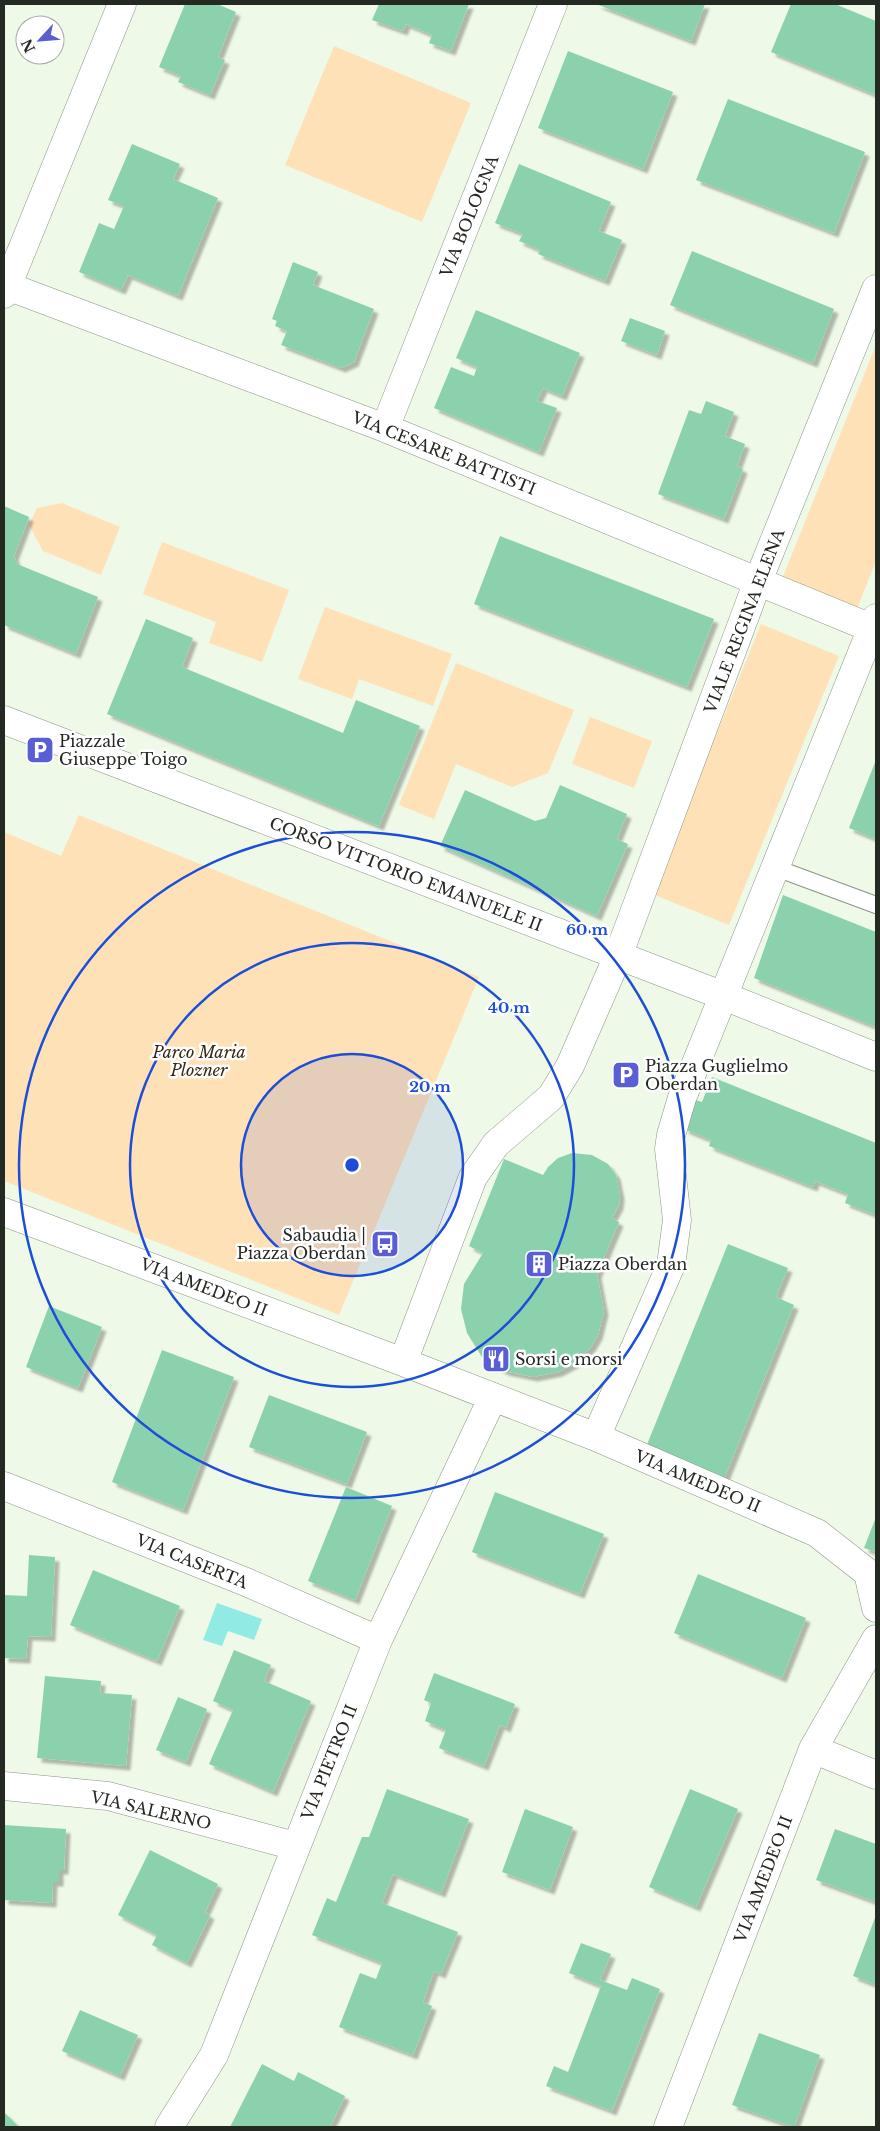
<svg xmlns="http://www.w3.org/2000/svg" width="880" height="2131" font-family="'Libre Baskerville',serif">
	<style>
		.green { fill: #ffe1b7 }
		.water { fill: #92eae5 }
		.building { fill: #8cd1ae; filter: url(#shadow) }
		.lines { fill: none; stroke-linecap: round; stroke-linejoin: round }
		.lane-casing { stroke: #8b9585; stroke-width: 18 }
		.street-casing { stroke: #8b9585; stroke-width: 29 }
		.secondary-casing { stroke: #8b9585; stroke-width: 29 }
		.lane { stroke: #fff; stroke-width: 16 }
		.street { stroke: #fff; stroke-width: 28 }
		.secondary { stroke: #fff; stroke-width: 28 }
		.ring { fill: none; stroke: #1d4ed8; stroke-width: 2.5 }
		.labels { text-anchor: middle; stroke-width: 5; stroke-linejoin: round; paint-order: stroke }
		.street-label { font-size: 16px; fill: #242922; stroke: #fff }
		.poi-label { font-size: 16px; fill: #242922; stroke: #fff; text-anchor: start }
		.park-label { font-size: 16px; font-style: italic; fill: #38270e; stroke: #fff }
		.centre { fill: #1d4ed8; stroke: #fff; stroke-width: 2.5 }
		.ring-label { font-size: 15px; text-anchor: middle; font-weight: bold; fill: #1d4ed8; stroke: #fff; stroke-width: 5; stroke-linejoin: round; paint-order: stroke }
	</style>
	<defs>
		<filter id="shadow"><feDropShadow dx="4.5" dy="4.5" stdDeviation="1" flood-color="#0004"/></filter>
	</defs>
	<rect width="100%" height="100%" fill="#eef9e7"/>
	<!-- green -->
	<path class="green" d="M334,46L471,103L422,222L285,165Z
		M876,345V561L857,609L782,579Z
		M62,503L120,527L101,575L43,551L29,525L37,508Z
		M162,542L289,590L262,662L209,643L216,622L143,594Z
		M325,607L452,654L433,706L359,679L352,699L298,679Z
		M761,624L839,656L729,925L652,894Z
		M456,663L574,710L548,773L512,787L456,764L434,819L399,805Z
		M590,717L652,741L634,788L572,764Z
		M79,815L479,977L339,1315L4,1181V832L61,856Z"/>
	<!-- water -->
	<path class="water" d="M217,1603L262,1619L254,1640L228,1631L222,1646L203,1640Z"/>
	<!-- building -->
	<path class="building" d="M185,4H217L236,12L218,57L225,60L210,95L178,82L181,76L159,67Z
		M379,4H469L451,51L429,43L432,35L406,24L403,31L372,20Z
		M596,4H705L691,41Z
		M791,4H835L876,21V95L771,52Z
		M568,51L673,92L643,169L538,128Z
		M728,99L865,152L834,233L696,180Z
		M132,144L180,164L173,179L218,198L178,296L128,275L121,290L79,272L99,223L114,229L124,206L108,200Z
		M519,164L611,202L599,231L622,240L605,281L538,254L540,250L519,241L523,234L495,223Z
		M692,251L834,309L813,363L670,305Z
		M293,262L318,272L313,285L374,309L354,362L341,368L281,345L287,331L275,326L277,321L272,319Z
		M476,310L580,353L562,396L543,388L537,401L557,408L539,452L434,408L451,367L474,376L477,367L456,358Z
		M630,318L665,331L657,355L621,341Z
		M706,401L734,412L725,436L745,444L737,466L743,469L724,519L658,494L689,410L701,414Z
		M4,506L29,517L14,556L17,564L98,597L76,654L4,625Z
		M500,536L714,619L687,687L474,604Z
		M146,619L193,638L182,667L343,733L356,700L420,726L379,826L107,714Z
		M876,760V839L849,828Z
		M560,785L627,814L617,839L628,844L597,916L440,846L465,790L535,821L546,818Z
		M783,895L876,932V1027L754,978Z
		M712,1077L876,1143V1215L845,1203L848,1194L815,1181L813,1187L709,1146L711,1140L684,1129L695,1100L702,1102Z
		M572,1153L592,1155L608,1164L616,1175L620,1195L619,1205L612,1218L619,1222L597,1274L604,1311L598,1335L591,1347L573,1364L558,1372L533,1377L504,1371L482,1357L467,1333L461,1309L464,1284L483,1253L469,1246L504,1159L543,1175L548,1167L558,1158Z
		M728,1244L788,1268L776,1297L794,1305L724,1479L646,1447Z
		M49,1306L102,1327L78,1388L26,1367Z
		M162,1350L234,1377L183,1510L112,1482Z
		M269,1395L367,1432L347,1484L249,1447Z
		M346,1487L392,1506L355,1600L308,1581Z
		M495,1492L604,1534L580,1594L472,1552Z
		M876,1517V1552L864,1548Z
		M29,1555L55,1557L51,1637L28,1636L26,1659L4,1658V1595L27,1596Z
		M93,1570L180,1606L157,1661L70,1625Z
		M698,1574L806,1618L782,1678L674,1633Z
		M234,1650L271,1665L264,1681L311,1701L273,1792L209,1764L233,1710L213,1701Z
		M434,1673L515,1704L506,1728L500,1725L484,1766L439,1748L446,1730L425,1721L431,1703L424,1700Z
		M45,1676L101,1681L100,1693L132,1695L126,1766L37,1758Z
		M178,1697L207,1709L186,1762L156,1750Z
		M387,1789L469,1819L441,1893L393,1874L382,1903L458,1932L441,1974L434,1971L423,2002L432,2006L413,2055L339,2027L360,1973L376,1979L382,1963L312,1935L327,1898L336,1902L362,1837H369Z
		M690,1789L738,1809L696,1907L649,1887Z
		M525,1809L573,1827L550,1890L502,1872Z
		M4,1825L66,1829L64,1870H59V1882H53L52,1903L4,1900Z
		M835,1829L876,1844V1902L816,1880Z
		M150,1850L218,1884L205,1912L210,1915L187,1963L152,1945L157,1935L118,1915Z
		M876,1915V1985L853,1976Z
		M581,1943L611,1954L600,1980L627,1990L632,1978L660,1989L612,2111L546,2086L554,2066L568,2072L601,1986L569,1973Z
		M80,2010L138,2035L120,2076L62,2051Z
		M759,2033L820,2055L794,2127L732,2105Z
		M262,2064L294,2081L298,2072L345,2096L330,2127H230Z
		M4,2112L19,2127H4Z"/>
	<g class="lines">
		<defs>
			<path id="lane" d="M776,868L876,905"/>
			<path id="street" d="M7,286L385,428L876,630
				M876,289L758,581L618,956L570,1066L551,1097L496,1144L473,1177L403,1362L596,1437L671,1265L677,1220L669,1149L671,1135L682,1098L876,618
				M4,294L122,4
				M385,428L553,4
				M4,1212L403,1362
				M596,1437L817,1533L868,1573L876,1608
				M4,1486L246,1582L378,1640
				M813,1749L876,1775
				M4,1786L108,1796L295,1846
				M169,2127L214,2055L378,1640L493,1397
				M668,2127L813,1749L876,1639"/>
			<path id="secondary" d="M4,720L724,996L876,1057"/>
		</defs>
		<!-- lane casing -->
		<use href="#lane" class="lane-casing"/>
		<!-- street casing -->
		<use href="#street" class="street-casing"/>
		<!-- secondary casing -->
		<use href="#secondary" class="secondary-casing"/>
		<!-- lane -->
		<use href="#lane" class="lane"/>
		<!-- street -->
		<use href="#street" class="street"/>
		<!-- secondary -->
		<use href="#secondary" class="secondary"/>
	</g>
	<!-- distance rings -->
	<circle cx="352" cy="1165" r="111" fill="#1d4ed8" fill-opacity=".12"/>
	<g class="ring">
		<circle cx="352" cy="1165" r="111"/>
		<circle cx="352" cy="1165" r="222"/>
		<circle cx="352" cy="1165" r="333"/>
	</g>
	<!-- icons -->
	<defs>
		<symbol id="parking-square" viewBox="-11 -11 22 22"><rect x="-9" y="-9" width="18" height="18" rx="4" fill="#5a5ed5" stroke="#fff"/><path d="M-3.5-5.5H1a3.5 3.5 0 0 1 0 7H-1V5.5H-3.5ZM-1-3.4V-.6H.8a1.4 1.4 0 0 0 0-2.8Z" fill="#fff"/></symbol>
		<symbol id="bus-square" viewBox="-11 -11 22 22"><rect x="-9" y="-9" width="18" height="18" rx="4" fill="#5a5ed5" stroke="#fff"/><path d="M-5-6H5V4H4V6H2V4H-2V6H-4V4H-5ZM-3.5-4V0h7V-4ZM-3.5 1.2v1.5H-2V1.2ZM2 1.2v1.5H3.5V1.2Z" fill="#fff"/></symbol>
		<symbol id="building-square" viewBox="-11 -11 22 22"><rect x="-9" y="-9" width="18" height="18" rx="4" fill="#5a5ed5" stroke="#fff"/><path d="M-4-6H4V6H1V3H-1V6H-4ZM-2.5-4.3h1.7v1.8h-1.7ZM.8-4.3h1.7v1.8H.8ZM-2.5-1h1.7V.8h-1.7ZM.8-1h1.7V.8H.8Z" fill="#fff"/></symbol>
		<symbol id="restaurant-square" viewBox="-11 -11 22 22"><rect x="-9" y="-9" width="18" height="18" rx="4" fill="#5a5ed5" stroke="#fff"/><path d="M-5-6h1v4h1v-4h1v4h1v-4h1v5L-1.5 .5V6h-2V.5L-5-1ZM5-6V6H3V1.5H1.5Q1.5-4 5-6Z" fill="#fff"/></symbol>
	</defs>
	<g fill-rule="evenodd">
		<use href="#parking-square" x="24" y="734" width="32" height="32"/>
		<use href="#parking-square" x="610" y="1059" width="32" height="32"/>
		<use href="#bus-square" x="369" y="1228" width="32" height="32"/>
		<use href="#building-square" x="523" y="1248" width="32" height="32"/>
		<use href="#restaurant-square" x="480" y="1343" width="32" height="32"/>
	</g>
	<g class="labels">
		<!-- street labels -->
		<g class="street-label">
			<text transform="translate(469 216) rotate(-68)" y="6">VIA BOLOGNA</text>
			<text transform="translate(444 453) rotate(22)" y="6">VIA CESARE BATTISTI</text>
			<text transform="translate(744 621) rotate(-69)" y="6">VIALE REGINA ELENA</text>
			<text transform="translate(406 874) rotate(21)" y="6">CORSO VITTORIO EMANUELE II</text>
			<text transform="translate(204 1287) rotate(21)" y="6">VIA AMEDEO II</text>
			<text transform="translate(698 1481) rotate(23)" y="6">VIA AMEDEO II</text>
			<text transform="translate(192 1561) rotate(22)" y="6">VIA CASERTA</text>
			<text transform="translate(329 1762) rotate(-68)" y="6">VIA PIETRO II</text>
			<text transform="translate(151 1810) rotate(13)" y="6">VIA SALERNO</text>
			<text transform="translate(763 1879) rotate(-69)" y="6">VIA AMEDEO II</text>
		</g>
		<!-- poi labels -->
		<g class="poi-label">
			<text x="59" y="747">Piazzale<tspan x="59" dy="18">Giuseppe Toigo</tspan></text>
			<text x="645" y="1072">Piazza Guglielmo<tspan x="645" dy="18">Oberdan</tspan></text>
			<text x="366" y="1241" text-anchor="end">Sabaudia |<tspan x="366" dy="18">Piazza Oberdan</tspan></text>
			<text x="558" y="1270">Piazza Oberdan</text>
			<text x="515" y="1365">Sorsi e morsi</text>
		</g>
		<!-- park labels -->
		<g class="park-label">
			<text x="199" y="1058">Parco Maria<tspan x="199" dy="18">Plozner</tspan></text>
		</g>
	</g>
	<circle cx="352" cy="1165" r="8" class="centre"/>
	<g class="ring-label">
		<text x="587" y="935">60 m</text>
		<text x="509" y="1013">40 m</text>
		<text x="430" y="1092">20 m</text>
	</g>
	<!-- border -->
	<rect width="880" height="2131" fill="none" stroke="#242922" stroke-width="10"/>
	<!-- north arrow -->
	<g transform="translate(40 40) rotate(244)"><circle r="24" fill="#ffffff" stroke="#a7a9a7"/>
	<path d="M0-4L9 19L0 12L-9 19Z" fill="#5a5ed5"/>
	<text y="-8" font-size="14" font-weight="bold" text-anchor="middle" fill="#242922">N</text>
	</g>
</svg>
